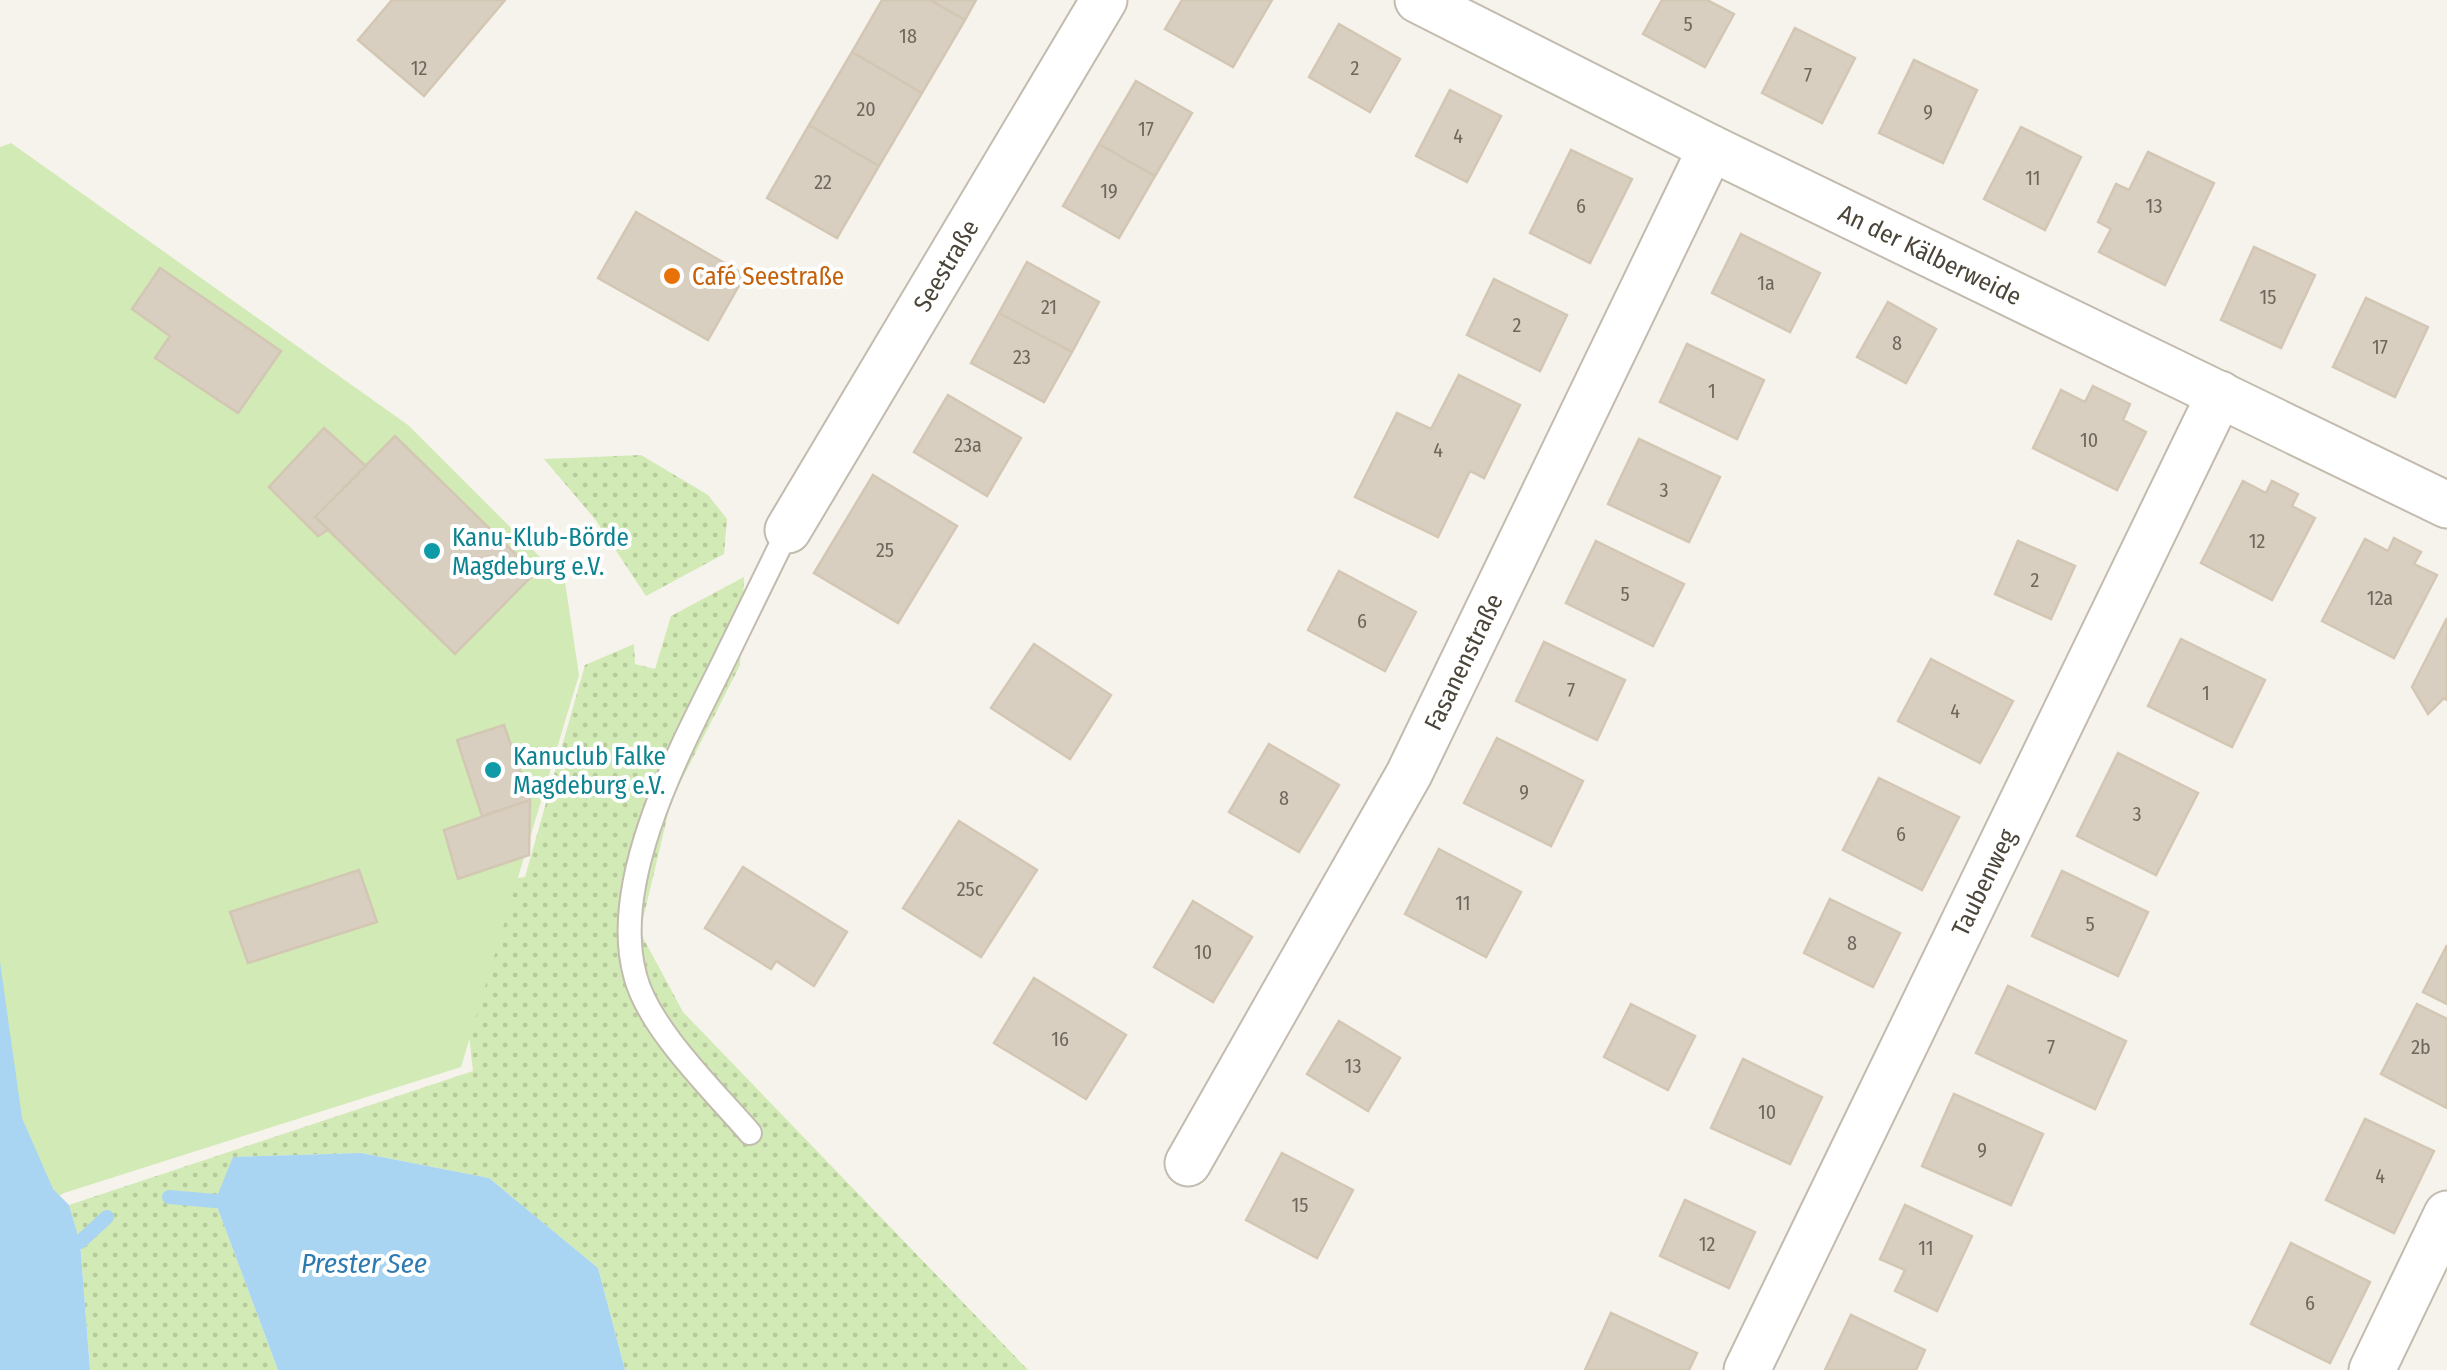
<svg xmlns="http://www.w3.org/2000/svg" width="2447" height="1370" font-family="'Fira Sans Condensed',sans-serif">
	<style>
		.grass { fill: url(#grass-dots) }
		.garden { fill: #d2eab5 }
		.water { fill: #a9d4f2 }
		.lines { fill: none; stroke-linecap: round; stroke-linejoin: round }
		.stream { stroke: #a9d4f2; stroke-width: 14 }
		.building { fill: #d8cfc1; stroke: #d3c7b4; stroke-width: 2.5 }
		.service-casing { stroke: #c2bbae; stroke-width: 26 }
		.minor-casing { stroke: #c2bbae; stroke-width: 49 }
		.service { stroke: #fff; stroke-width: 22 }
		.minor { stroke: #fff; stroke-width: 45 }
		.food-dot { fill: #e8710a; stroke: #fff; stroke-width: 4 }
		.culture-dot { fill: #0f9aa8; stroke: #fff; stroke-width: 4 }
		.labels { text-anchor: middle; stroke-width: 8; stroke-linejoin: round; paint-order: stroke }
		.number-label { font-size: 20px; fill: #6e675b }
		.street-label { font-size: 25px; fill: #4b4439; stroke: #fff }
		.food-label { font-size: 25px; fill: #c56008; stroke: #fff; text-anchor: start }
		.culture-label { font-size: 25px; fill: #0d838f; stroke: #fff; text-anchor: start }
		.water-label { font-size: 28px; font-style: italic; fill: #2e7ab2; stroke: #fff }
	</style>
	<defs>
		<pattern id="grass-dots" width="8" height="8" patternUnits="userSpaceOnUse" patternTransform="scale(2.5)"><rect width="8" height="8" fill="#d2eab5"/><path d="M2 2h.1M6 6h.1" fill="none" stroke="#b6ca9c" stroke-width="1.8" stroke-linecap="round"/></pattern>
	</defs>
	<rect width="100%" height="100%" fill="#f6f3ec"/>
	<!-- grass -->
	<path class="grass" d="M641,455L708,495L727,519L724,554L646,596L595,519L544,459Z
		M744,577L740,665L671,801L640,932L683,1012L1028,1370H625L598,1268L489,1178L361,1153L234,1157L215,1201L278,1370H90L80,1242L69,1205L473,1071L452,887L525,877L585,665L634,644L635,664L655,669L671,616Z"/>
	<!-- garden -->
	<path class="garden" d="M11,143L408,425L565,582L579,675L461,1067L64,1193L0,1228V147Z"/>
	<!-- water -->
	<path class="water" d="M0,962L22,1118L53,1189L69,1205L80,1242L90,1370H0Z
		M361,1153L489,1178L598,1268L625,1370H278L215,1201L233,1157Z"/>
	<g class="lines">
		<!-- stream -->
		<path class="stream" d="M169,1197L215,1201
			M80,1242L107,1217"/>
	</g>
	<!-- building -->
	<path class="building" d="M392,0H505L424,96L358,40Z
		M882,0H930L965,20L922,93L852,52Z
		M930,0H976L965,20Z
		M1182,0H1272L1233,67L1165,29Z
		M1662,0H1707L1734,14L1705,67L1643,34Z
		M1339,24L1400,59L1370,112L1309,77Z
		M1795,28L1855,58L1822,123L1762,93Z
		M852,52L922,93L879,166L809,125Z
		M1914,60L1977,90L1943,163L1879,133Z
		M1136,81L1192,113L1155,176L1099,144Z
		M1450,90L1501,116L1467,182L1416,156Z
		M809,125L879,166L837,238L767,198Z
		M2021,127L2081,157L2045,230L1984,199Z
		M1099,144L1155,176L1119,238L1063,206Z
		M1571,150L1632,179L1590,263L1530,233Z
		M2148,152L2214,183L2165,285L2099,252L2111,229L2098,222L2116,184L2129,190Z
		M636,212L745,275L708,340L598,278Z
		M1741,234L1820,273L1790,332L1712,293Z
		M2254,247L2315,275L2281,348L2221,320Z
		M1027,262L1099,302L1072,352L999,313Z
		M160,268L281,351L238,413L155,358L170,336L132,309Z
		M1494,279L1567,315L1540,371L1467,335Z
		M2366,298L2428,327L2395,397L2333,367Z
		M1888,302L1936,329L1906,383L1857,357Z
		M999,313L1072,352L1044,402L971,363Z
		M1687,344L1764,380L1737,439L1660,402Z
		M1459,375L1520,405L1484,478L1470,471L1438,537L1355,497L1397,413L1431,429Z
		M2093,386L2130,404L2123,420L2146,432L2117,490L2033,448L2061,390L2085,402Z
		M948,395L1021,438L987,496L914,452Z
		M324,428L366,466L315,517L329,529L318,536L269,487Z
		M395,436L535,573L455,654L315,517Z
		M1639,439L1720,477L1689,542L1608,504Z
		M873,475L957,526L898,623L814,573Z
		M2243,481L2266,493L2272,481L2298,494L2292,506L2315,518L2272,600L2201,563Z
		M2394,538L2421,552L2414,564L2437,575L2394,658L2322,621L2365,539L2388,551Z
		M1596,541L1684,584L1653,646L1566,603Z
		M2018,541L2075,566L2051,619L1995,594Z
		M1339,571L1416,612L1385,671L1308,630Z
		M2447,618V700L2444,698L2428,714L2412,687Z
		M2181,639L2265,680L2232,747L2148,706Z
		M1544,642L1625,680L1597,740L1516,701Z
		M1034,644L1111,695L1070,759L991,708Z
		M1931,659L2013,701L1980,763L1898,721Z
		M504,725L530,800L482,816L457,740Z
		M1497,738L1583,781L1551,846L1464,803Z
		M1269,744L1339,785L1299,852L1229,812Z
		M2118,753L2198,793L2156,875L2077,836Z
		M1879,778L1959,817L1922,890L1843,850Z
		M530,800L529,855L458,879L444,830Z
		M959,821L1037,870L981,957L903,908Z
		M1439,849L1521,892L1486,957L1405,914Z
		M743,867L847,932L814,986L776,961L771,969L705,928Z
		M359,870L377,922L248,963L230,912Z
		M2062,871L2148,912L2118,976L2032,936Z
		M1830,899L1900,933L1873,987L1804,953Z
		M1193,901L1252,937L1213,1002L1154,967Z
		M2447,945V1004L2423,992Z
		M1034,978L1126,1035L1086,1099L994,1043Z
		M2008,986L2126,1041L2095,1109L1976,1053Z
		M1631,1004L1695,1036L1668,1090L1604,1057Z
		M2417,1004L2447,1019V1108L2381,1074Z
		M1339,1021L1400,1058L1368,1111L1307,1074Z
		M1743,1059L1822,1097L1790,1164L1711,1128Z
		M1954,1094L2043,1134L2011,1205L1922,1166Z
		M2365,1119L2434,1151L2394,1233L2326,1200Z
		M1282,1153L1353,1190L1317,1258L1246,1220Z
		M1685,1200L1755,1232L1729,1288L1660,1256Z
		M1905,1205L1972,1236L1937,1311L1895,1291L1905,1270L1880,1259Z
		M2291,1243L2370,1282L2330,1363L2251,1324Z
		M1611,1313L1697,1353L1689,1370H1585Z
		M1851,1315L1925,1350L1916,1370H1825Z"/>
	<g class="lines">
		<defs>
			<path id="service" d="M750,1133C714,1091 648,1028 635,975C610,882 677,755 718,673C741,625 765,578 788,530"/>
			<g id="minor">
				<path id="s1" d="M1418,0L1711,148L2447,505"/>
				<path id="s2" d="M788,530L1104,0"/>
				<path id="s3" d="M1188,1163L1409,774L1711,148"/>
				<path id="s4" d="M1747,1370L2220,394"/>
				<path d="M2372,1370L2447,1214"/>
			</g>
		</defs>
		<!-- service casing -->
		<use href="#service" class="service-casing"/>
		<!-- minor casing -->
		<use href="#minor" class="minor-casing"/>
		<!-- service -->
		<use href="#service" class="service"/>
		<!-- minor -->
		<use href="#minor" class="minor"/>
	</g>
	<!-- markers -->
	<circle class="food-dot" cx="672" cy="276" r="10"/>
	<g class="culture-dot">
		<circle cx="432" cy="551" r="10"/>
		<circle cx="493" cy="770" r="10"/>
	</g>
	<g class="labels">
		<!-- number labels -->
		<g class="number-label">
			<text x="1688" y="31">5</text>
			<text x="908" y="43">18</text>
			<text x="419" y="75">12</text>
			<text x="1355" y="75">2</text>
			<text x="1808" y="82">7</text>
			<text x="866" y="116">20</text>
			<text x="1928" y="119">9</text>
			<text x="1146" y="136">17</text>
			<text x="1458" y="143">4</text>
			<text x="2033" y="185">11</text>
			<text x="823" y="189">22</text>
			<text x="1109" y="198">19</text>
			<text x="1581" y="213">6</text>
			<text x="2154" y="213">13</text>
			<text x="1766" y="290">1a</text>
			<text x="2268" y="304">15</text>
			<text x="1049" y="314">21</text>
			<text x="1517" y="332">2</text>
			<text x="1897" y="350">8</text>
			<text x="2380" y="354">17</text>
			<text x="1022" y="364">23</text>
			<text x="1712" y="398">1</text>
			<text x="2089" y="447">10</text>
			<text x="968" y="452">23a</text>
			<text x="1438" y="457">4</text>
			<text x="1664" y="497">3</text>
			<text x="2257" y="548">12</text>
			<text x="885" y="557">25</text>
			<text x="2035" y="587">2</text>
			<text x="1625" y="601">5</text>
			<text x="2380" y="605">12a</text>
			<text x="1362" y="628">6</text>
			<text x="1571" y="697">7</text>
			<text x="2206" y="700">1</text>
			<text x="1955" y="718">4</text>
			<text x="1524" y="799">9</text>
			<text x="1284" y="805">8</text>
			<text x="2137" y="821">3</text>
			<text x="1901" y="841">6</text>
			<text x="970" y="896">25c</text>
			<text x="1463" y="910">11</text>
			<text x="2090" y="931">5</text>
			<text x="1852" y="950">8</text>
			<text x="1203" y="959">10</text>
			<text x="1060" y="1046">16</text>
			<text x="2051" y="1054">7</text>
			<text x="2421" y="1054">2b</text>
			<text x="1353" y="1073">13</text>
			<text x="1767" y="1119">10</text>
			<text x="1982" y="1157">9</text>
			<text x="2380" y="1183">4</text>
			<text x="1300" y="1212">15</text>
			<text x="1707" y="1251">12</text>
			<text x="1926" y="1255">11</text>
			<text x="2310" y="1310">6</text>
		</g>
		<!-- street labels -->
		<g class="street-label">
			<text dy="9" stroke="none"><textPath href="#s1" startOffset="572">An der Kälberweide</textPath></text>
			<text dy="9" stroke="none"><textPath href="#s2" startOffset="308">Seestraße</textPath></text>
			<text dy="9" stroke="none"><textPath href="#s3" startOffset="572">Fasanenstraße</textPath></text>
			<text dy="9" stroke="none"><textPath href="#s4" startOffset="542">Taubenweg</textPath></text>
		</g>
		<!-- food labels -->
		<g class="food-label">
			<text x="692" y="285">Café Seestraße</text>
		</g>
		<!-- culture labels -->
		<g class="culture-label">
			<text x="452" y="546">Kanu-Klub-Börde<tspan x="452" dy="29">Magdeburg e.V.</tspan></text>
			<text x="513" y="765">Kanuclub Falke<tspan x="513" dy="29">Magdeburg e.V.</tspan></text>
		</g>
		<!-- water labels -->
		<g class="water-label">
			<text x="364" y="1273">Prester See</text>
		</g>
	</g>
</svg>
